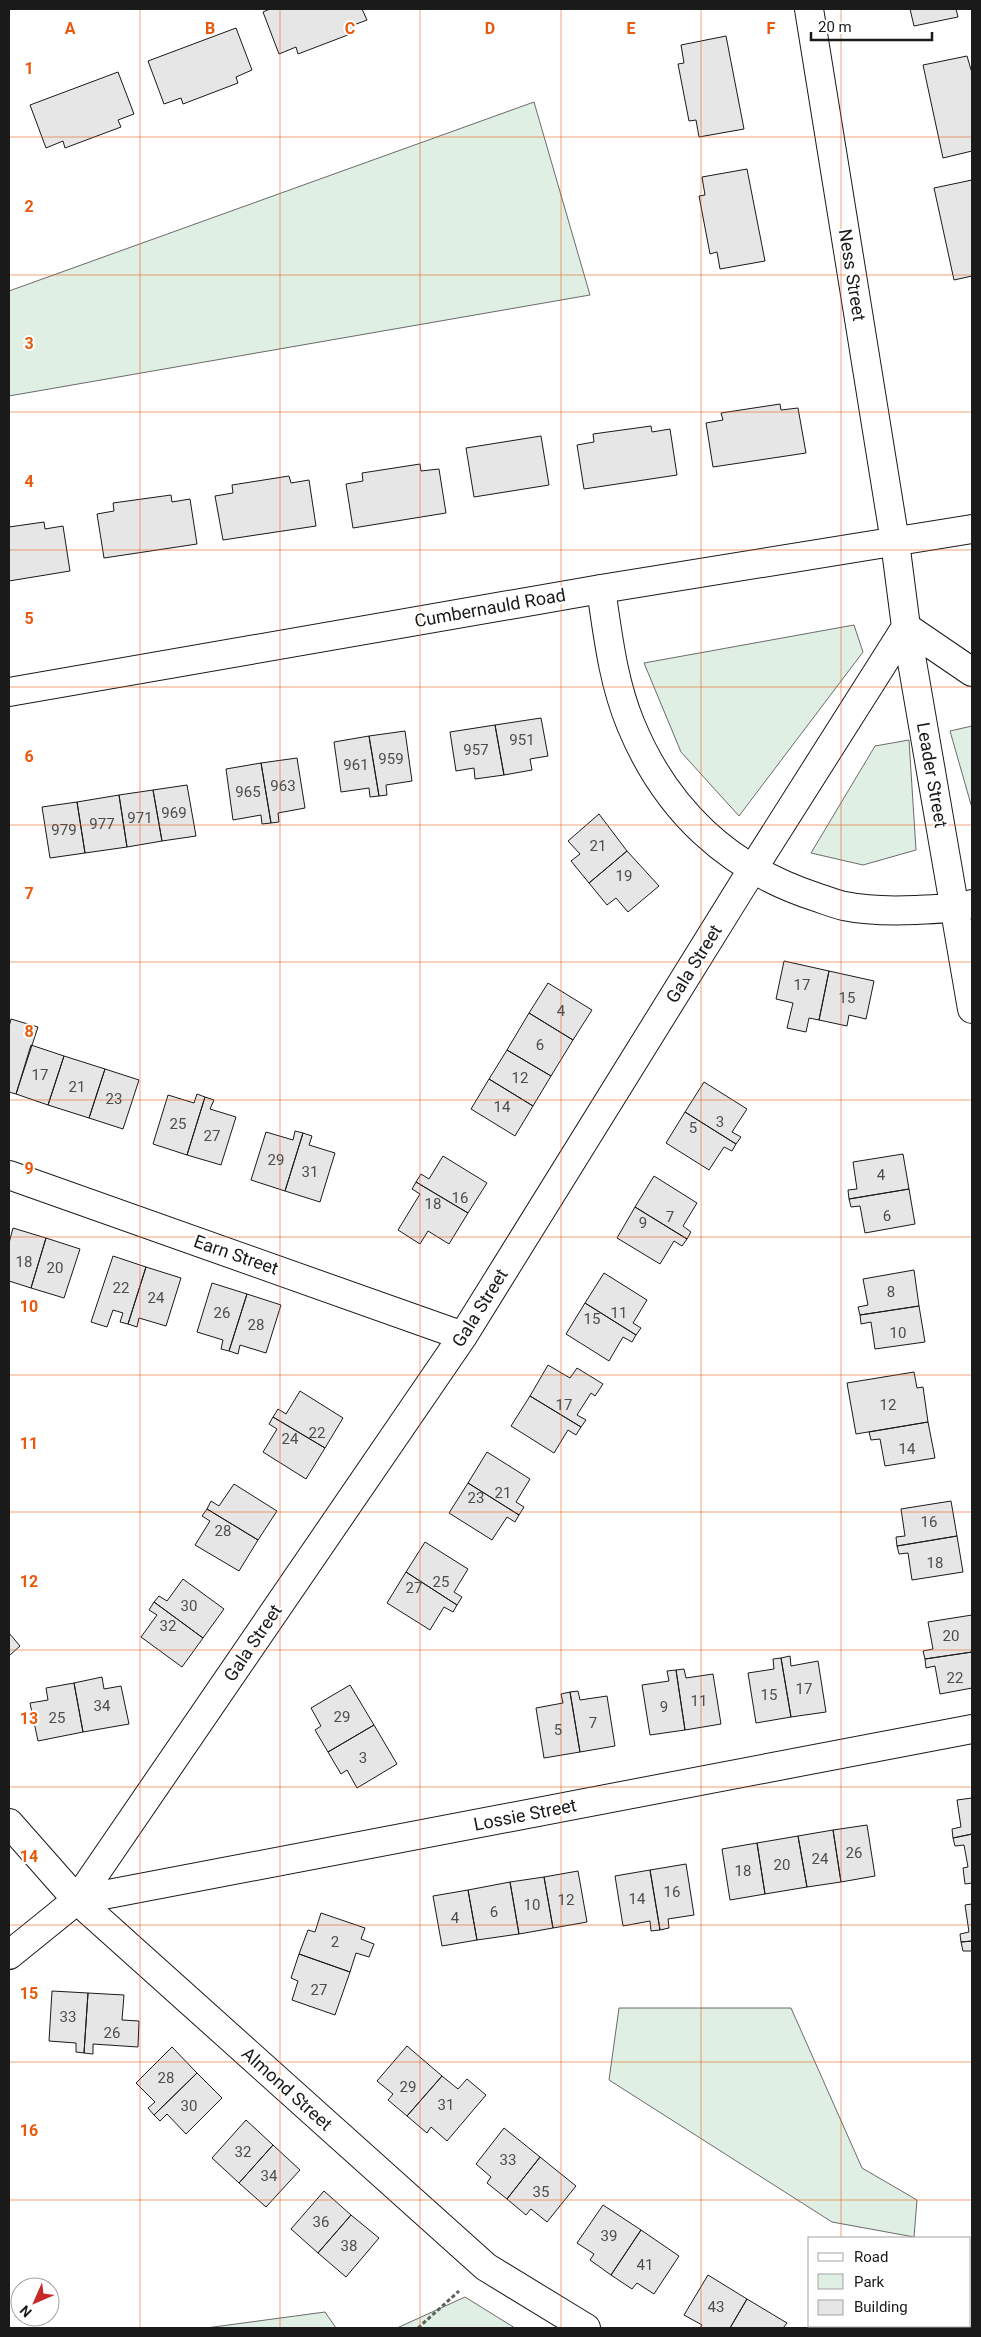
<svg xmlns="http://www.w3.org/2000/svg" width="981" height="2337" font-family="Roboto,sans-serif">
	<style>
		.green { fill: #e0efe3; stroke: #6a6a6a }
		.building { fill: #e6e6e6; stroke: #1a1a1a }
		.lines { fill: none; stroke-linecap: round; stroke-linejoin: round }
		.minor-casing { stroke: #1a1a1a; stroke-width: 30 }
		.primary-casing { stroke: #1a1a1a; stroke-width: 30 }
		.path { stroke: #5f5f5f; stroke-width: 3; stroke-dasharray: 4 2.5; stroke-linecap: butt }
		.minor { stroke: #fff; stroke-width: 28 }
		.primary { stroke: #fff; stroke-width: 28 }
		.grid { fill: none; stroke: #e8590c; stroke-width: 1; stroke-opacity: 0.55 }
		.labels { text-anchor: middle; stroke-width: 4; stroke-linejoin: round; paint-order: stroke }
		.number-label { font-size: 15px; fill: #4d4d4d }
		.street-label { font-size: 18px; fill: #1a1a1a; stroke: #fff }
		.grid-label { font-size: 16px; text-anchor: middle; font-weight: bold; fill: #e8590c; stroke: #fff; stroke-width: 4; stroke-linejoin: round; paint-order: stroke }
	</style>
	<rect width="100%" height="100%" fill="#fff"/>
	<!-- green -->
	<path class="green" d="M534,102L590,295L9,396V291Z
		M854,625L863,652L739,816L681,752L644,663Z
		M972,726V808L950,731Z
		M909,740L916,850L863,865L811,853L875,746Z
		M619,2008H791L862,2168L917,2200L914,2237L832,2222L609,2080Z
		M465,2297L515,2328H397Z
		M325,2312L336,2328H206Z"/>
	<!-- building -->
	<path class="building" d="M270,9H362L367,20L351,26L353,33L298,54L296,47L279,54L263,12Z
		M910,9H956L958,17L914,26Z
		M236,28L252,70L236,77L238,83L183,104L181,98L164,104L148,61Z
		M726,36L744,129L699,137L696,120L689,121L678,64L684,63L681,45Z
		M967,56L972,73V151L943,158L923,65Z
		M118,72L134,114L118,120L121,127L65,148L63,141L46,148L30,105Z
		M747,169L765,261L720,269L717,252L710,254L699,196L705,195L702,177Z
		M972,180V276L954,280L934,188Z
		M780,404L781,410L798,408L806,453L713,467L706,423L723,420L721,413Z
		M651,426L652,432L670,429L677,475L584,489L577,445L594,442L593,434Z
		M541,436L549,485L474,497L466,448Z
		M420,464L421,471L439,469L446,513L353,528L346,484L363,481L362,473Z
		M289,476L291,483L309,480L316,526L223,540L215,496L233,493L232,485Z
		M171,495L172,502L190,499L197,544L104,558L97,514L114,511L113,503Z
		M44,522L45,529L63,526L70,571L9,581V527Z
		M541,718L548,756L530,759L532,770L504,775L495,725Z
		M495,725L504,775L475,779L474,768L456,771L450,732Z
		M405,731L412,781L386,785L387,795L379,796L369,736Z
		M369,736L379,796L370,797L369,788L341,792L334,742Z
		M297,758L305,808L278,813L279,822L271,823L261,763Z
		M261,763L271,823L262,824L261,815L233,820L226,769Z
		M187,785L196,836L162,841L153,790Z
		M153,790L162,841L127,847L119,795Z
		M119,795L127,847L85,853L77,802Z
		M77,802L85,853L50,858L42,807Z
		M599,814L627,851L589,883L571,861L580,854L568,841Z
		M627,851L659,886L628,912L616,898L607,905L589,883Z
		M784,961L829,971L819,1020L809,1018L806,1032L787,1028L793,1003L776,999Z
		M829,971L874,981L866,1019L849,1015L847,1026L819,1020Z
		M548,983L592,1010L573,1040L529,1013Z
		M529,1013L573,1040L551,1076L507,1050Z
		M11,1019L38,1027L16,1094L9,1092V1027Z
		M31,1045L64,1056L48,1105L16,1094Z
		M507,1050L551,1076L533,1106L489,1079Z
		M64,1056L105,1069L89,1118L48,1105Z
		M105,1069L139,1080L123,1129L89,1118Z
		M489,1079L533,1106L515,1136L471,1109Z
		M704,1082L747,1109L732,1132L741,1137L736,1144L685,1112Z
		M197,1094L205,1097L187,1155L153,1144L168,1095L194,1103Z
		M205,1097L214,1100L210,1109L236,1117L221,1165L187,1155Z
		M685,1112L736,1144L732,1151L724,1147L709,1170L666,1143Z
		M295,1131L303,1133L285,1191L251,1180L266,1132L293,1140Z
		M303,1133L312,1136L309,1145L335,1153L320,1202L285,1191Z
		M903,1154L909,1189L849,1199L848,1190L857,1189L853,1162Z
		M443,1156L487,1183L468,1213L416,1182L421,1174L429,1179Z
		M654,1176L697,1203L683,1226L691,1232L687,1239L635,1207Z
		M416,1182L468,1213L449,1244L428,1231L420,1244L398,1230L420,1194L412,1189Z
		M909,1189L915,1224L865,1233L860,1206L851,1207L849,1199Z
		M635,1207L687,1239L682,1246L674,1241L660,1264L617,1238Z
		M13,1228L46,1238L31,1288L9,1281V1243Z
		M46,1238L80,1249L64,1298L31,1288Z
		M113,1256L146,1267L128,1324L120,1322L123,1313L113,1310L107,1327L91,1322Z
		M146,1267L181,1278L166,1326L139,1318L137,1327L128,1324Z
		M914,1270L919,1306L860,1315L858,1307L868,1305L863,1279Z
		M604,1273L647,1300L633,1323L641,1328L636,1335L585,1303Z
		M212,1283L247,1294L229,1351L221,1349L223,1340L197,1332Z
		M247,1294L281,1305L266,1353L240,1345L238,1354L229,1351Z
		M585,1303L636,1335L632,1342L623,1337L609,1361L566,1334Z
		M919,1306L925,1342L875,1349L871,1322L861,1324L860,1315Z
		M548,1365L570,1378L577,1368L603,1384L595,1396L591,1393L577,1415L586,1420L581,1427L530,1396Z
		M914,1372L917,1388L923,1387L928,1422L856,1434L847,1383Z
		M300,1391L343,1418L325,1448L273,1417L278,1409L286,1414Z
		M530,1396L581,1427L576,1435L568,1430L554,1453L511,1426Z
		M273,1417L325,1448L306,1479L263,1452L277,1429L269,1424Z
		M928,1422L935,1458L885,1466L880,1439L871,1440L869,1432Z
		M487,1452L530,1479L516,1502L524,1507L519,1515L468,1483Z
		M468,1483L519,1515L515,1522L507,1517L492,1540L449,1513Z
		M234,1484L277,1511L258,1540L207,1509L211,1501L219,1506Z
		M951,1501L957,1536L897,1546L896,1537L905,1536L901,1509Z
		M207,1509L258,1540L239,1571L195,1545L210,1521L202,1516Z
		M957,1536L963,1572L912,1580L908,1553L899,1554L897,1546Z
		M425,1542L468,1569L454,1592L462,1597L457,1605L406,1572Z
		M406,1572L457,1605L453,1612L444,1607L430,1630L387,1603Z
		M183,1579L224,1609L203,1638L154,1602L159,1596L167,1601Z
		M154,1602L203,1638L182,1667L141,1637L157,1615L149,1610Z
		M972,1615V1652L925,1659L923,1651L933,1649L928,1622Z
		M9,1633L20,1646L9,1656Z
		M972,1652V1688L940,1694L935,1666L926,1668L925,1659Z
		M790,1656L791,1666L818,1661L826,1712L791,1717L781,1658Z
		M781,1658L791,1717L756,1723L748,1673L774,1669L773,1659Z
		M684,1669L686,1678L713,1674L721,1724L685,1730L676,1670Z
		M676,1670L685,1730L650,1735L642,1685L669,1681L667,1671Z
		M102,1677L104,1689L121,1686L129,1724L83,1732L74,1683Z
		M74,1683L83,1732L38,1741L30,1703L48,1700L46,1688Z
		M350,1685L374,1725L328,1752L315,1730L321,1726L311,1708Z
		M578,1691L580,1700L607,1696L615,1746L580,1752L570,1692Z
		M570,1692L580,1752L544,1758L536,1708L563,1703L561,1694Z
		M374,1725L397,1764L357,1788L347,1770L341,1774L328,1752Z
		M972,1798V1834L953,1838L952,1829L961,1827L957,1800Z
		M867,1825L875,1876L841,1882L833,1830Z
		M833,1830L841,1882L807,1887L798,1836Z
		M972,1834V1883L965,1884L963,1868L968,1867L964,1845L955,1846L953,1838Z
		M798,1836L807,1887L765,1894L757,1843Z
		M757,1843L765,1894L730,1900L722,1849Z
		M686,1864L694,1915L668,1919L669,1928L660,1930L650,1870Z
		M650,1870L660,1930L651,1931L650,1921L623,1926L615,1876Z
		M578,1871L587,1922L553,1928L544,1877Z
		M544,1877L553,1928L519,1934L510,1882Z
		M510,1882L519,1934L477,1940L468,1890Z
		M468,1890L477,1940L442,1946L433,1896Z
		M972,1904V1941L961,1942L960,1934L969,1932L965,1905Z
		M321,1913L365,1928L361,1939L374,1944L369,1957L356,1953L350,1972L299,1954L308,1930L315,1932Z
		M972,1941V1951H963L961,1942Z
		M299,1954L350,1972L335,2015L292,2000L298,1981L291,1978Z
		M52,1991L88,1993L84,2053L76,2052V2043L49,2041Z
		M88,1993L124,1995L122,2020L139,2021L138,2047L93,2044V2054L84,2053Z
		M407,2046L442,2076L407,2116L388,2100L393,2094L377,2081Z
		M172,2047L197,2073L154,2115L148,2108L155,2102L136,2083Z
		M197,2073L222,2098L186,2134L167,2114L160,2121L154,2115Z
		M442,2076L458,2089L467,2079L486,2095L447,2141L431,2127L427,2133L407,2116Z
		M246,2120L273,2145L239,2183L212,2158Z
		M504,2128L540,2157L507,2199L487,2183L491,2177L476,2164Z
		M273,2145L300,2170L266,2207L239,2183Z
		M540,2157L576,2186L547,2222L531,2209L526,2215L507,2199Z
		M324,2191L351,2215L318,2253L291,2229Z
		M603,2205L641,2230L611,2275L590,2260L594,2254L577,2243Z
		M351,2215L379,2238L346,2277L318,2253Z
		M641,2230L679,2256L654,2294L637,2283L632,2289L611,2275Z
		M708,2275L747,2299L730,2328H700L702,2325L684,2315Z
		M747,2299L787,2323L783,2328H730Z"/>
	<g class="lines">
		<defs>
			<path id="minor" d="M809,9L895,542L906,627L972,1009
				M601,589C608,636 613,682 631,725C666,810 729,869 816,897C825,900 835,904 844,906C868,911 893,911 916,910C935,909 953,909 972,904
				M9,1175L463,1336
				M9,1823L77,1900L486,2267L586,2328
				M77,1900L972,1729
				M9,1955L77,1900L463,1336L752,870L906,627L972,672"/>
			<path id="primary" d="M9,692L601,589L972,529"/>
		</defs>
		<!-- minor casing -->
		<use href="#minor" class="minor-casing"/>
		<!-- primary casing -->
		<use href="#primary" class="primary-casing"/>
		<!-- path -->
		<path class="path" d="M418,2328L459,2291"/>
		<!-- minor -->
		<use href="#minor" class="minor"/>
		<!-- primary -->
		<use href="#primary" class="primary"/>
	</g>
	<!-- grid -->
	<path class="grid" d="M140,9V2328M280,9V2328M420,9V2328M561,9V2328M701,9V2328M841,9V2238M9,137H972M9,275H972M9,412H972M9,550H972M9,687H972M9,825H972M9,962H972M9,1100H972M9,1237H972M9,1375H972M9,1512H972M9,1650H972M9,1787H972M9,1925H972M9,2062H972M9,2200H972M841,2326V2328"/>
	<g class="labels">
		<!-- number labels -->
		<g class="number-label">
			<text x="522" y="745">951</text>
			<text x="476" y="755">957</text>
			<text x="391" y="764">959</text>
			<text x="356" y="770">961</text>
			<text x="283" y="791">963</text>
			<text x="248" y="797">965</text>
			<text x="174" y="818">969</text>
			<text x="140" y="823">971</text>
			<text x="102" y="829">977</text>
			<text x="64" y="835">979</text>
			<text x="598" y="851">21</text>
			<text x="624" y="881">19</text>
			<text x="802" y="990">17</text>
			<text x="847" y="1003">15</text>
			<text x="561" y="1016">4</text>
			<text x="540" y="1050">6</text>
			<text x="40" y="1080">17</text>
			<text x="520" y="1083">12</text>
			<text x="77" y="1092">21</text>
			<text x="114" y="1104">23</text>
			<text x="502" y="1112">14</text>
			<text x="720" y="1127">3</text>
			<text x="178" y="1129">25</text>
			<text x="693" y="1133">5</text>
			<text x="212" y="1141">27</text>
			<text x="276" y="1165">29</text>
			<text x="310" y="1177">31</text>
			<text x="881" y="1180">4</text>
			<text x="460" y="1203">16</text>
			<text x="433" y="1209">18</text>
			<text x="887" y="1221">6</text>
			<text x="670" y="1222">7</text>
			<text x="643" y="1228">9</text>
			<text x="24" y="1267">18</text>
			<text x="55" y="1273">20</text>
			<text x="121" y="1293">22</text>
			<text x="891" y="1297">8</text>
			<text x="156" y="1303">24</text>
			<text x="222" y="1318">26</text>
			<text x="619" y="1318">11</text>
			<text x="592" y="1324">15</text>
			<text x="256" y="1330">28</text>
			<text x="898" y="1338">10</text>
			<text x="564" y="1410">17</text>
			<text x="888" y="1410">12</text>
			<text x="317" y="1438">22</text>
			<text x="290" y="1444">24</text>
			<text x="907" y="1454">14</text>
			<text x="503" y="1498">21</text>
			<text x="476" y="1503">23</text>
			<text x="929" y="1527">16</text>
			<text x="223" y="1536">28</text>
			<text x="935" y="1568">18</text>
			<text x="441" y="1587">25</text>
			<text x="414" y="1593">27</text>
			<text x="189" y="1611">30</text>
			<text x="168" y="1631">32</text>
			<text x="951" y="1641">20</text>
			<text x="955" y="1683">22</text>
			<text x="804" y="1694">17</text>
			<text x="769" y="1700">15</text>
			<text x="699" y="1706">11</text>
			<text x="102" y="1711">34</text>
			<text x="664" y="1712">9</text>
			<text x="342" y="1722">29</text>
			<text x="57" y="1723">25</text>
			<text x="593" y="1728">7</text>
			<text x="558" y="1735">5</text>
			<text x="363" y="1763">3</text>
			<text x="854" y="1858">26</text>
			<text x="820" y="1864">24</text>
			<text x="782" y="1870">20</text>
			<text x="743" y="1876">18</text>
			<text x="672" y="1897">16</text>
			<text x="637" y="1904">14</text>
			<text x="566" y="1905">12</text>
			<text x="532" y="1910">10</text>
			<text x="494" y="1917">6</text>
			<text x="455" y="1923">4</text>
			<text x="335" y="1947">2</text>
			<text x="319" y="1995">27</text>
			<text x="68" y="2022">33</text>
			<text x="112" y="2038">26</text>
			<text x="166" y="2083">28</text>
			<text x="408" y="2092">29</text>
			<text x="446" y="2110">31</text>
			<text x="189" y="2111">30</text>
			<text x="243" y="2157">32</text>
			<text x="508" y="2165">33</text>
			<text x="269" y="2181">34</text>
			<text x="541" y="2197">35</text>
			<text x="321" y="2227">36</text>
			<text x="609" y="2241">39</text>
			<text x="349" y="2251">38</text>
			<text x="645" y="2270">41</text>
			<text x="716" y="2312">43</text>
		</g>
		<!-- street labels -->
		<g class="street-label">
			<text transform="translate(852 275) rotate(81)" y="6">Ness Street</text>
			<text transform="translate(490 608) rotate(-10)" y="6">Cumbernauld Road</text>
			<text transform="translate(932 775) rotate(80)" y="6">Leader Street</text>
			<text transform="translate(694 964) rotate(-58)" y="6">Gala Street</text>
			<text transform="translate(236 1255) rotate(19)" y="6">Earn Street</text>
			<text transform="translate(480 1308) rotate(-58)" y="6">Gala Street</text>
			<text transform="translate(253 1643) rotate(-56)" y="6">Gala Street</text>
			<text transform="translate(525 1815) rotate(-11)" y="6">Lossie Street</text>
			<text transform="translate(287 2089) rotate(42)" y="6">Almond Street</text>
		</g>
	</g>
	<g class="grid-label">
		<text x="70" y="34">A</text>
		<text x="210" y="34">B</text>
		<text x="350" y="34">C</text>
		<text x="490" y="34">D</text>
		<text x="631" y="34">E</text>
		<text x="771" y="34">F</text>
		<text x="29" y="74">1</text>
		<text x="29" y="212">2</text>
		<text x="29" y="349">3</text>
		<text x="29" y="487">4</text>
		<text x="29" y="624">5</text>
		<text x="29" y="762">6</text>
		<text x="29" y="899">7</text>
		<text x="29" y="1037">8</text>
		<text x="29" y="1174">9</text>
		<text x="29" y="1312">10</text>
		<text x="29" y="1449">11</text>
		<text x="29" y="1587">12</text>
		<text x="29" y="1724">13</text>
		<text x="29" y="1862">14</text>
		<text x="29" y="1999">15</text>
		<text x="29" y="2136">16</text>
	</g>
	<!-- border -->
	<rect width="981" height="2337" fill="none" stroke="#1a1a1a" stroke-width="20"/>
	<!-- legend -->
	<rect x="808" y="2237" width="162" height="90" fill="#ffffff" stroke="#a3a3a3"/>
	<rect x="818" y="2253" width="25" height="8" fill="#ffffff" stroke="#a3a3a3"/>
	<text x="854" y="2262" font-size="15" fill="#1a1a1a">Road</text>
	<rect x="818" y="2274" width="25" height="15" fill="#e0efe3" stroke="#a3a3a3"/>
	<text x="854" y="2287" font-size="15" fill="#1a1a1a">Park</text>
	<rect x="818" y="2300" width="25" height="15" fill="#e6e6e6" stroke="#a3a3a3"/>
	<text x="854" y="2312" font-size="15" fill="#1a1a1a">Building</text>
	<!-- north arrow -->
	<g transform="translate(35 2302) rotate(225)"><circle r="24" fill="#ffffff" stroke="#a3a3a3"/>
	<path d="M0-4L9 19L0 12L-9 19Z" fill="#c62828"/>
	<text y="-8" font-size="14" font-weight="bold" text-anchor="middle" fill="#1a1a1a">N</text>
	</g>
	<!-- scale -->
	<path d="M811 32v8h121v-8" fill="none" stroke="#1a1a1a" stroke-width="2.5"/>
	<text x="818" y="32" font-size="15" fill="#1a1a1a" stroke="#ffffff" stroke-width="4" paint-order="stroke">20 m</text>
</svg>
